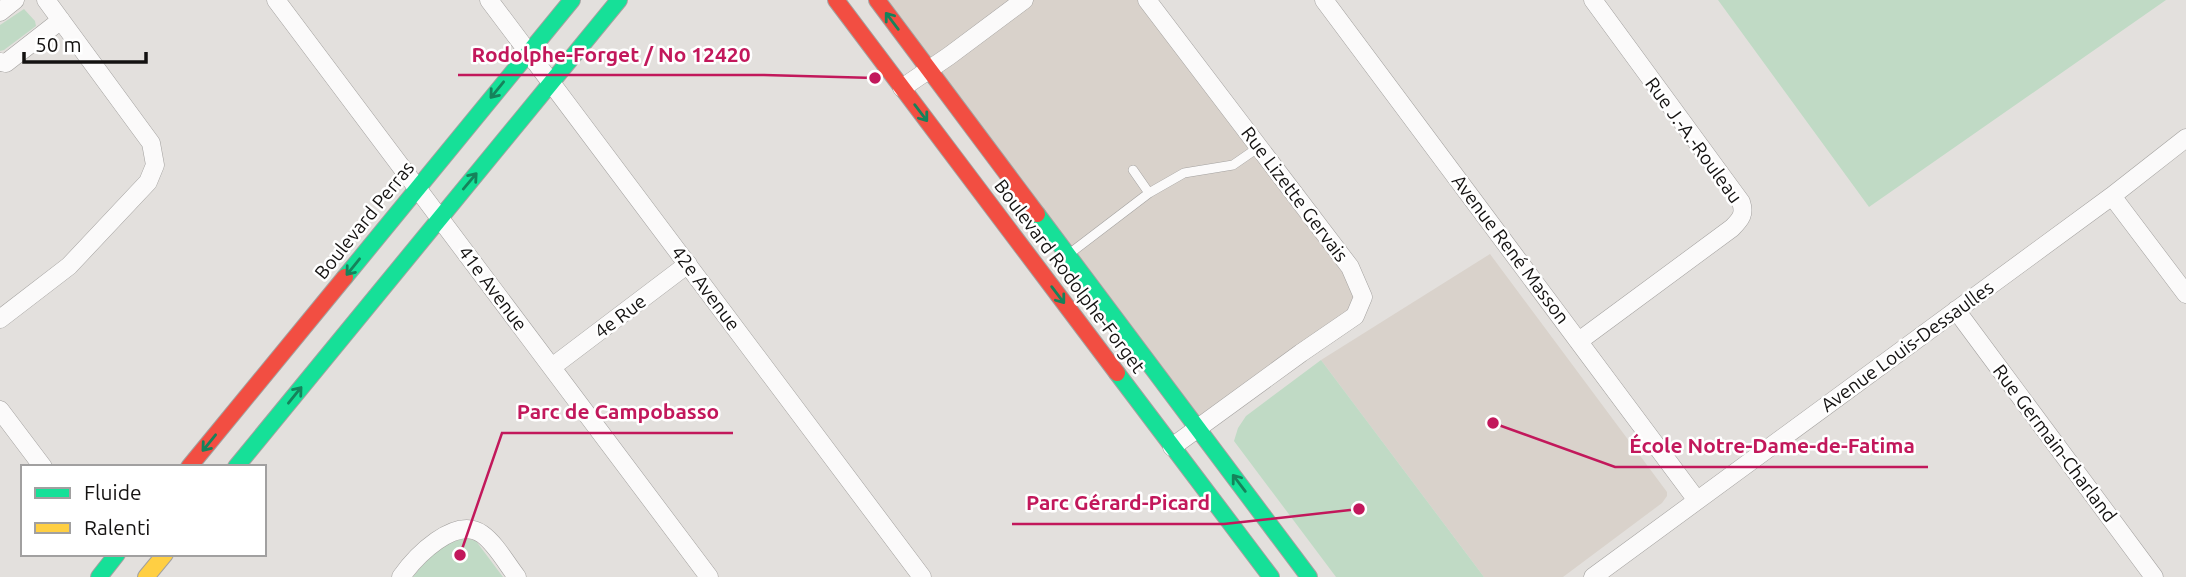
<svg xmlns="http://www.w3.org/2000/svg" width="2186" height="577" font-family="Ubuntu,sans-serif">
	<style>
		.built { fill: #d9d2cb }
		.green { fill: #c0dac5 }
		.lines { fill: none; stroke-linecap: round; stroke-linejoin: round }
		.lane-casing { stroke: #a3a19f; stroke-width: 10 }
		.street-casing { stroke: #a3a19f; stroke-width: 19 }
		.fast-casing { stroke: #a3a19f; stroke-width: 18 }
		.slow-casing { stroke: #a3a19f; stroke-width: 18 }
		.jam-casing { stroke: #a3a19f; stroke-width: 18 }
		.lane { stroke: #fbfafa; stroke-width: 9 }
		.street { stroke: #fbfafa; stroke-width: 18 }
		.fast { stroke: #16e098; stroke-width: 16 }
		.slow { stroke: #ffcf43; stroke-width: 16 }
		.jam { stroke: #f24e42; stroke-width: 16 }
		.oneway { stroke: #15835b }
		.labels { text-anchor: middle; stroke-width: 5; stroke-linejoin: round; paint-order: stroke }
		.street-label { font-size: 19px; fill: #141211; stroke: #fff }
		.leader { fill: none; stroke: #c2185b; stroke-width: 2.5 }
		.callout-dot { fill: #c2185b; stroke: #fff; stroke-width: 2.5 }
		.callout-label { font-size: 21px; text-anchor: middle; font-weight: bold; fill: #c2185b; stroke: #fff; stroke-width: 5; stroke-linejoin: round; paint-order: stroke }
	</style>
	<rect width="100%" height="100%" fill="#e3e0dd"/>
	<!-- built -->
	<path class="built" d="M877,0H1147L1363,297L1355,316L1197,428Z
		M1490,254L1667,492V496L1662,503L1563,577H1484L1321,360Z"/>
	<!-- green -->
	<path class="green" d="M1718,0H2166L1869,207Z
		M24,9L35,21L36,26L4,50L0,51V25Z
		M1321,360L1484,577H1336L1234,441L1238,428L1246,416Z
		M465,538L476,541L503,577H413C426,560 443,543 465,538Z"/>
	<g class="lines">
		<defs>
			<path id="lane" d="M1133,170L1149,193
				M1069,254L1149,193L1184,173L1233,165L1259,147"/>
			<path id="street" d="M276,0L709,577
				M489,0L922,577
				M1147,0L1350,267L1363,297L1355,316L1301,353L1172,447
				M1324,0L1696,499
				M0,12L15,0
				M0,62L6,63L61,20
				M902,88L949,56L1024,0
				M2112,196L2186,294
				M1956,310L2154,577
				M0,319L69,266L148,182L155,165L151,143L46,0
				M1579,341L1732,228C1741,219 1745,214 1741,202L1593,0
				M552,367L688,264
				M0,410L43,467
				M401,577C415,557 455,515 482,534C496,544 506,563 517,577
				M1593,577L2112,196L2186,138"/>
			<path id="fast" d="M1037,214L1309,577
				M345,277L572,0
				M1117,373L1271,577
				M236,467L619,0
				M99,577L117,554"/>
			<path id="slow" d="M146,577L165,554"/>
			<path id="jam" d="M836,0L1117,373
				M877,0L1037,214
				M189,467L345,277"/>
		</defs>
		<!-- lane casing -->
		<use href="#lane" class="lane-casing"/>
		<!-- street casing -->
		<use href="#street" class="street-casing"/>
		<!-- fast casing -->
		<use href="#fast" class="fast-casing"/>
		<!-- slow casing -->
		<use href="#slow" class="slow-casing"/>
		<!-- jam casing -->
		<use href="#jam" class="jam-casing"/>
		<!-- lane -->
		<use href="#lane" class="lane"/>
		<!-- street -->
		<use href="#street" class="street"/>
		<!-- fast -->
		<use href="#fast" class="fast"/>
		<!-- slow -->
		<use href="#slow" class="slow"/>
		<!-- jam -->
		<use href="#jam" class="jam"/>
	</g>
	<!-- one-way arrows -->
	<defs><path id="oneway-shaft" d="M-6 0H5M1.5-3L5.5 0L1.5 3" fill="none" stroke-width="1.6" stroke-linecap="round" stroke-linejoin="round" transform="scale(1.75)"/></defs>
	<g class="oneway">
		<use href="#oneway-shaft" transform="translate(892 21) rotate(-127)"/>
		<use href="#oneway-shaft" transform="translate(497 90) rotate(129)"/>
		<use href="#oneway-shaft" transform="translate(921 113) rotate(53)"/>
		<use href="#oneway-shaft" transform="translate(470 181) rotate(-50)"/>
		<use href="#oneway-shaft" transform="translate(353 267) rotate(129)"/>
		<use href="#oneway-shaft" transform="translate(1058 295) rotate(53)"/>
		<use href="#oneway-shaft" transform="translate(295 395) rotate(-51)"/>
		<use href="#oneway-shaft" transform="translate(209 443) rotate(129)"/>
		<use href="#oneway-shaft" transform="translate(1239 483) rotate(-127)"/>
	</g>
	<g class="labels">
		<!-- street labels -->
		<g class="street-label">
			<text transform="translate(1694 140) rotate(54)" y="7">Rue J.-A.-Rouleau</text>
			<text transform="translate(1295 194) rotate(53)" y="7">Rue Lizette Gervais</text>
			<text transform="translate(364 220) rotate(-51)" y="7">Boulevard Perras</text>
			<text transform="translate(1511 249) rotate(53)" y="7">Avenue René Masson</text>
			<text transform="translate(1070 276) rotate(53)" y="7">Boulevard Rodolphe-Forget</text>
			<text transform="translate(493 288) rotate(53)" y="7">41e Avenue</text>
			<text transform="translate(706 288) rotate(53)" y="7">42e Avenue</text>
			<text transform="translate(620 316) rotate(-37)" y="7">4e Rue</text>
			<text transform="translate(1907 346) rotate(-36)" y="7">Avenue Louis-Dessaulles</text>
			<text transform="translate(2055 443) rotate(53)" y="7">Rue Germain-Charland</text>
		</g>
	</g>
	<!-- callouts -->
	<path class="leader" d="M875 78L764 75H458M460 555L502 433H733M1493 423L1615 467H1928M1359 509L1224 524H1012"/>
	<g class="callout-dot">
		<circle cx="875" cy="78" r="7"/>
		<circle cx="460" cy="555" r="7"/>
		<circle cx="1493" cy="423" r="7"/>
		<circle cx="1359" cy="509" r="7"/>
	</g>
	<g class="callout-label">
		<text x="611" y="62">Rodolphe-Forget / No 12420</text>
		<text x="618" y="419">Parc de Campobasso</text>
		<text x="1772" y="453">École Notre-Dame-de-Fatima</text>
		<text x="1118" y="510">Parc Gérard-Picard</text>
	</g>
	<!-- legend -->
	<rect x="21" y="465" width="245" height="91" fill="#ffffff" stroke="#a1a0a0" stroke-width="2"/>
	<rect x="35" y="488" width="35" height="10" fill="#16e098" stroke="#a1a0a0" stroke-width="2"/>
	<text x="84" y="500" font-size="21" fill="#141211">Fluide</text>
	<rect x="35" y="523" width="35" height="10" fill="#ffcf43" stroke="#a1a0a0" stroke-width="2"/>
	<text x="84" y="535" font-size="21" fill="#141211">Ralenti</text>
	<!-- scale -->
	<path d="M24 52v10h122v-10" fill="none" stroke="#141211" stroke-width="3.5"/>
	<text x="35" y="52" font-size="21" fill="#141211" stroke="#ffffff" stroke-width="5" paint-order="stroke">50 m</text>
</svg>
